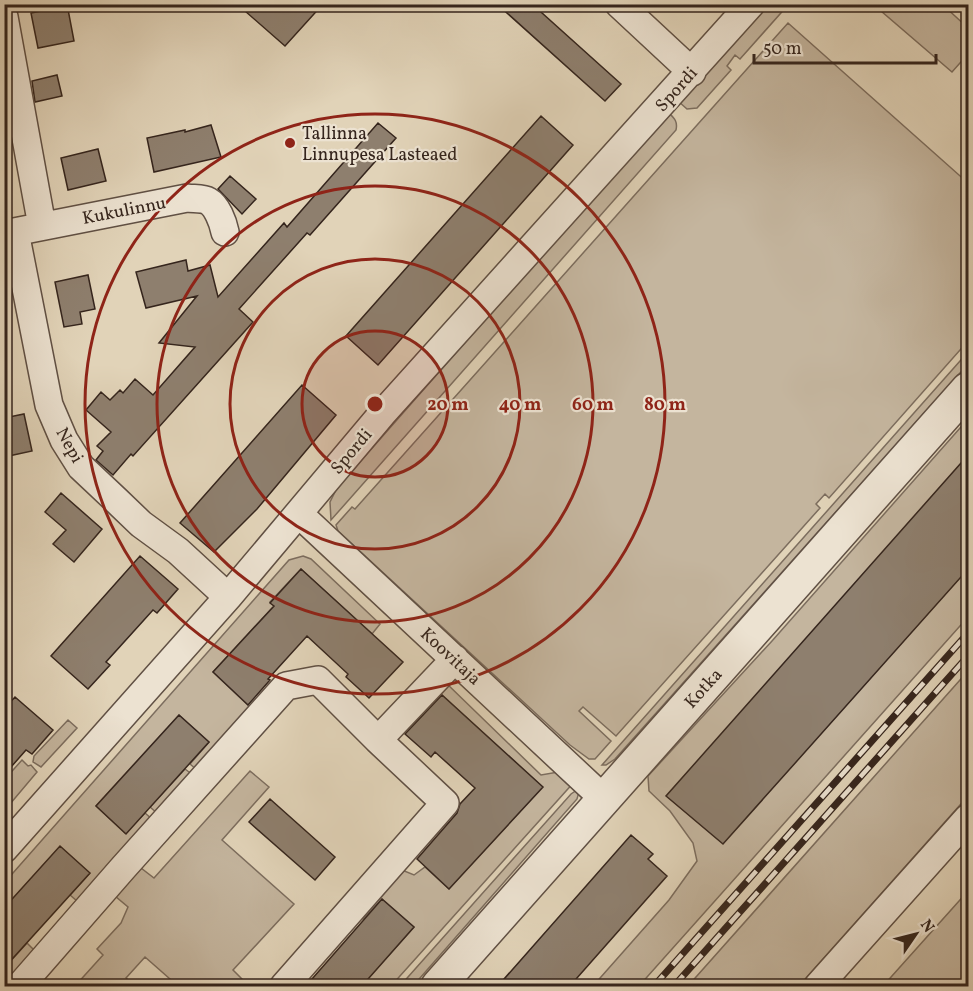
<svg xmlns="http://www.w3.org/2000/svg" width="973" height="991" font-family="Vollkorn,serif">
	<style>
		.green { fill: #c4b59e; stroke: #7c6d5e; stroke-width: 1.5 }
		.building { fill: #8e7f6e; stroke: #35251d; stroke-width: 1.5 }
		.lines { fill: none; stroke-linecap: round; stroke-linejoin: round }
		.minor-casing { stroke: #605044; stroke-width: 30 }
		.tertiary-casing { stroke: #605044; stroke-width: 36 }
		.minor { stroke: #ece2d1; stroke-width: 27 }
		.tertiary { stroke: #ece2d1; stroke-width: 33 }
		.rail-casing { stroke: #35251d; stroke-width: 7 }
		.rail { stroke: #ece2d1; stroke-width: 4.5; stroke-dasharray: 14; stroke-linecap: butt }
		.ring { fill: none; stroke: #8f2418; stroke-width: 3 }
		.poi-dot { fill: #8f2418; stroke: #ece2d1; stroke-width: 2 }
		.labels { text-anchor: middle; stroke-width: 4.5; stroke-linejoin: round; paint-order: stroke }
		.street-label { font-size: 18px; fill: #35251d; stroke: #ece2d1 }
		.poi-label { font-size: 18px; fill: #35251d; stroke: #ece2d1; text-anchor: start }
		.centre { fill: #8f2418; stroke: #ece2d1; stroke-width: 3 }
		.ring-label { font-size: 18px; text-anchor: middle; font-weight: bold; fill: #8f2418; stroke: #ece2d1; stroke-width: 4.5; stroke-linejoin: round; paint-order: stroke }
	</style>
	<rect width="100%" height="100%" fill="#e1d3b8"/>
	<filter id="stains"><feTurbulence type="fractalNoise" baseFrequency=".00333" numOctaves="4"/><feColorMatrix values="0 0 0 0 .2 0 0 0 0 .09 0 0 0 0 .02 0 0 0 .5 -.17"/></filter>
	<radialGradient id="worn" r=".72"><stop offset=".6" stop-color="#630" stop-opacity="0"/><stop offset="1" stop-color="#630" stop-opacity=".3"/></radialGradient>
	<!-- green -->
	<path class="green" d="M763,5H788L740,59L735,55L727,66L731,70L697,108L687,109L678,101Z
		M874,5H943L968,28V54L952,72Z
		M788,23L968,183V341L829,498L825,494L816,504L820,508L616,736L583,707L579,711L611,741L595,759H589L570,745L338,531L336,525L352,507L355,509Z
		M668,112C674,118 678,121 676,130L331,520L330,502L337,488Z
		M968,352V364L615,759L606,765H602Z
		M968,419V617L639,986H593L669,900L697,861L693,843L670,811L649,791L648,776L772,641Z
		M303,556L311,559L380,624L372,634L301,569L270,602L274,606L213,672L250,707L197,770L190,764L209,742L179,715L96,806L125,833L145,813L153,820L77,901L70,895L90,873L5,908V882L289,560Z
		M968,671V796L799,986H688Z
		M444,681L541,775L564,771L575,781L391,986H361L414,927L382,899L363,919L355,913L397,868L414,875L425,867L449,889L542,787L441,694L404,733L397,724Z
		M68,720L77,728L41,767L33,762L34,756Z
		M22,760L28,766L31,765L37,772L5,810V779Z
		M185,769L193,775L158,814L150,807Z
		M250,771L269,787L222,840L294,904L233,970L249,986H178L145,957L126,978L135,986H75L103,955L97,949L121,923L128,907L109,891L137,865L154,878Z
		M580,788L577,799L413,986H400L571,794Z
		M968,891V986H883Z
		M27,943L34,950V953L4,986V963L7,965Z"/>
	<!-- building -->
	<path class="building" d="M41,4H67L74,41L38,48L31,13L42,11Z
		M237,4H323L285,46Z
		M497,4H532L621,84L605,101Z
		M57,75L62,96L35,102L32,81Z
		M541,116L573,145L378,365L346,336Z
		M378,123L396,138L310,235L307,233L239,309L253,322L133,456L131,454L113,475L96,460L103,451L97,446L111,432L86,410L101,392L110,400L120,390L123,393L135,379L153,395L195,347L159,343L197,296L146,308L136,272L186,260L188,271L210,265L218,297L284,223L287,227Z
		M211,125L221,157L154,172L147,138L185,130V132Z
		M98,149L106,181L68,190L61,158Z
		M230,176L256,199L242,214L218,189Z
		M88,275L95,309L80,312L82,324L64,327L55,282Z
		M302,385L336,415L257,509L214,552L180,523Z
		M24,414L32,451L4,457V418Z
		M969,454V568L723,844L666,796Z
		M61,493L102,529L74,562L53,544L66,530L45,512Z
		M140,556L178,589L157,613L153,610L106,662L110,665L88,689L51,656Z
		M301,569L403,662L369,698L346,677L348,674L307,636L268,679L270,680L248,705L213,672L274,606L270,603Z
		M442,695L543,787L449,889L417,859L457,813L460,804L475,788L435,752L431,757L405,734Z
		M15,697L53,730L32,754L26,750L4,775V709Z
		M179,715L209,742L126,834L96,806Z
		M270,799L335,857L315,880L249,822Z
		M631,835L653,854L648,859L667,876L569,987H497Z
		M60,846L90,873L4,968V908Z
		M382,899L414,927L361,987H305Z"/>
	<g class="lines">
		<defs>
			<path id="minor" d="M619,4L692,72
				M4,17L42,226
				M15,232L49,405L64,440L81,467L116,500L141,524L178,551L228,597
				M4,234L187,198C193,199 203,198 208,201C217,206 223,222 225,232
				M299,514L604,799
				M4,849L228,597L382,414L751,4
				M20,986L123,868L286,686L318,680L378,740
				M284,986L445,803L378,740L455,659
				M818,986L968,818"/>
			<path id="tertiary" d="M438,986L968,389"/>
		</defs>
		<!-- minor casing -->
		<use href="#minor" class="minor-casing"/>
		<!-- tertiary casing -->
		<use href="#tertiary" class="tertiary-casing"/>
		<!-- minor -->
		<use href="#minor" class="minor"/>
		<!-- tertiary -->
		<use href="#tertiary" class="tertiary"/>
		<defs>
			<path id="rail" d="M654,986L968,633
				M674,986L968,656"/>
		</defs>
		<!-- rail casing -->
		<use href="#rail" class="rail-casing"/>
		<!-- rail -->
		<use href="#rail" class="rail"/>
	</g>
	<!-- distance rings -->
	<circle cx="375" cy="404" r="73" fill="#8f2418" fill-opacity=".12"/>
	<g class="ring">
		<circle cx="375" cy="404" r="73"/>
		<circle cx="375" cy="404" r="145"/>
		<circle cx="375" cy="404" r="218"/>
		<circle cx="375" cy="404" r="290"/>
	</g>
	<!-- markers -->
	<circle class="poi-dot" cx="290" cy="143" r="6"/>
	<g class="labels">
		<!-- street labels -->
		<g class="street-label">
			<text transform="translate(676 89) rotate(-48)" y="6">Spordi</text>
			<text transform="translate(124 210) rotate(-11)" y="6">Kukulinnu</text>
			<text transform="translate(70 445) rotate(61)" y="6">Nepi</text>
			<text transform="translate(351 451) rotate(-50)" y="6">Spordi</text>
			<text transform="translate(451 656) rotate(43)" y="6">Koovitaja</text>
			<text transform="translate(703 688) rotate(-48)" y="6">Kotka</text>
		</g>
		<!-- poi labels -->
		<g class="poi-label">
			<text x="302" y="139">Tallinna<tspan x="302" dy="21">Linnupesa Lasteaed</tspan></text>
		</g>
	</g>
	<circle cx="375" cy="404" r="9" class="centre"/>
	<g class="ring-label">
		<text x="448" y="410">20 m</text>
		<text x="520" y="410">40 m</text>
		<text x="593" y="410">60 m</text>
		<text x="665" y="410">80 m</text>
	</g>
	<!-- margin -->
	<rect width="973" height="991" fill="none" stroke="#e1d3b8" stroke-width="24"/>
	<rect x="6" y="6" width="961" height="979" fill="none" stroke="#35251d" stroke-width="3"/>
	<rect x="12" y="12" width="949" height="967" fill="none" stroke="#35251d" stroke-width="1.5"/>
	<!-- north arrow -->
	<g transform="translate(916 934) rotate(55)" stroke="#ece2d1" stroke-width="4.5" paint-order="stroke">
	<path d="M0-4.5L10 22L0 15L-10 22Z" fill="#35251d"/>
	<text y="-9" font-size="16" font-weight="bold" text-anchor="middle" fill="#35251d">N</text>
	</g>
	<!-- scale -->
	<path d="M754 54v9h182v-9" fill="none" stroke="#35251d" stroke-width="3"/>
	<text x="763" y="54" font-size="18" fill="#35251d" stroke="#ece2d1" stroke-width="4.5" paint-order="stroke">50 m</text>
	<rect width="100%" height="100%" filter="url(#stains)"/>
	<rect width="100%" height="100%" fill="url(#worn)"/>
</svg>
